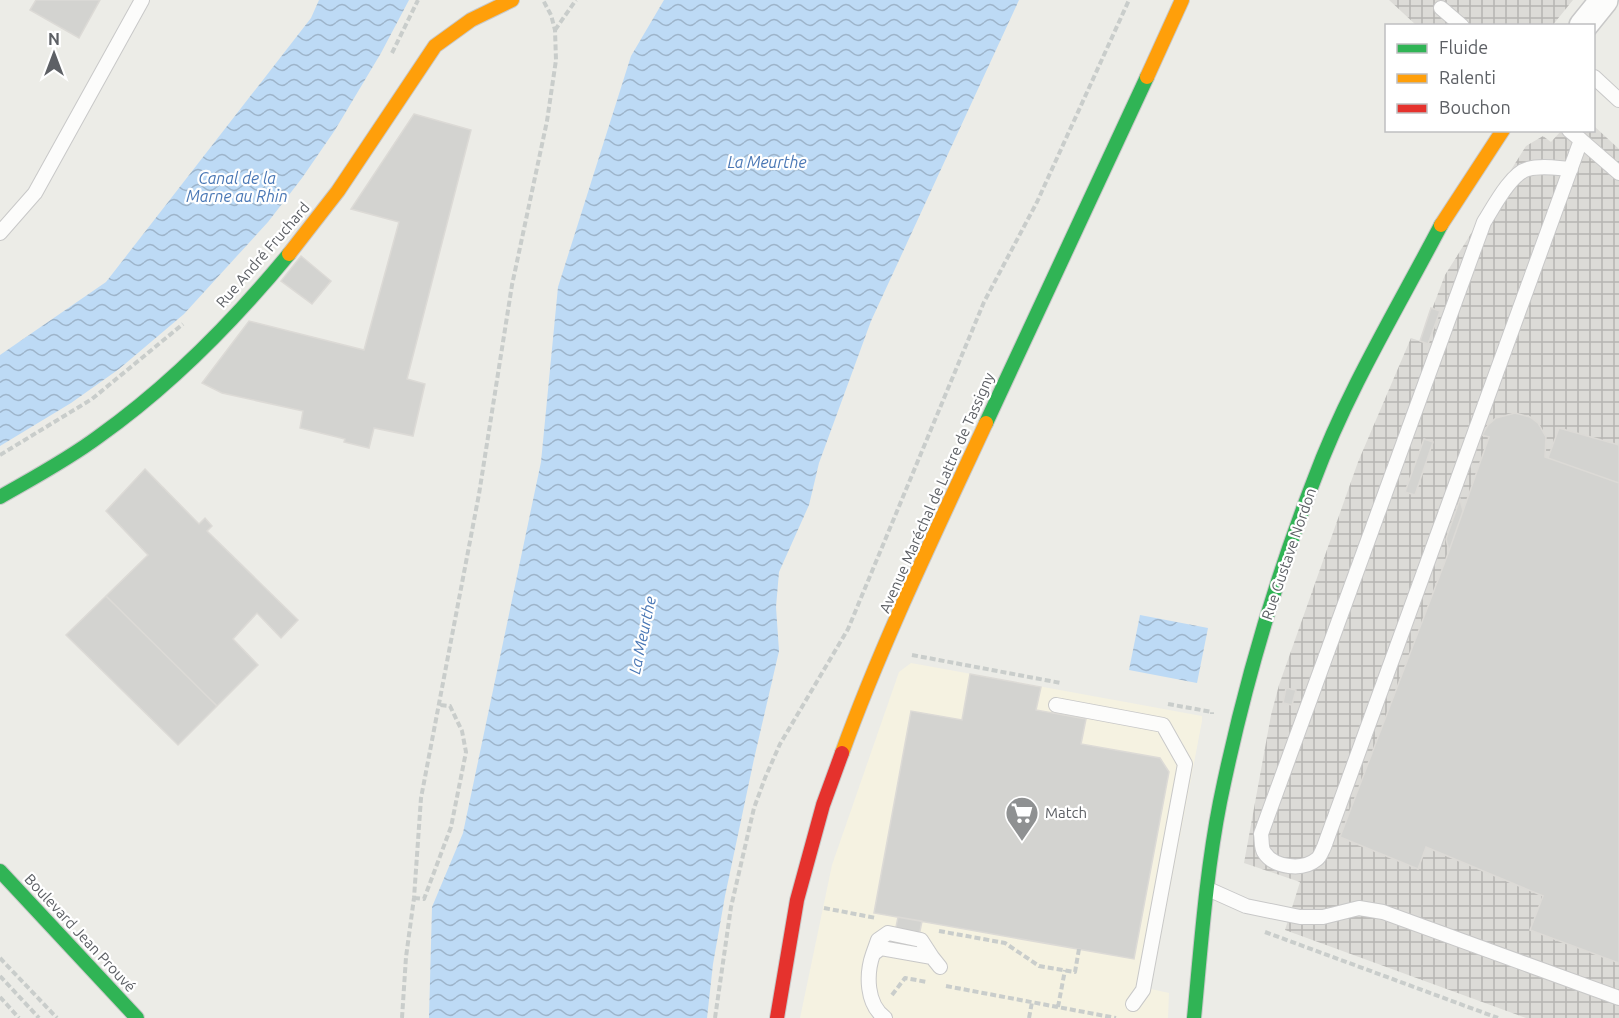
<svg xmlns="http://www.w3.org/2000/svg" width="1619" height="1018" font-family="Ubuntu,sans-serif">
	<style>
		.commercial { fill: #f5f2e1 }
		.industrial { fill: url(#industrial-grid) }
		.water { fill: url(#water-waves) }
		.building { fill: #d3d3d0; stroke: #dcdad6; stroke-width: 1.5 }
		.lines { fill: none; stroke-linecap: round; stroke-linejoin: round }
		.lane-casing { stroke: #c8c8c8; stroke-width: 16 }
		.street-casing { stroke: #c8c8c8; stroke-width: 30 }
		.fast-casing { stroke: #c8c8c8; stroke-width: 16 }
		.slow-casing { stroke: #c8c8c8; stroke-width: 16 }
		.jam-casing { stroke: #c8c8c8; stroke-width: 16 }
		.path { stroke: #c9cdcb; stroke-width: 4; stroke-dasharray: 6 3; stroke-linecap: butt }
		.lane { stroke: #fcfcfb; stroke-width: 14 }
		.street { stroke: #fcfcfb; stroke-width: 27 }
		.fast { stroke: #30b455; stroke-width: 14 }
		.slow { stroke: #ff9f0a; stroke-width: 14 }
		.jam { stroke: #e5322d; stroke-width: 14 }
		.labels { text-anchor: middle; stroke-width: 4.5; stroke-linejoin: round; paint-order: stroke }
		.street-label { font-size: 15px; fill: #5d6065; stroke: #fff }
		.poi-label { font-size: 15px; fill: #5d6065; stroke: #fff; text-anchor: start }
		.water-label { font-size: 16px; font-style: italic; fill: #4977b5; stroke: #fff }
	</style>
	<defs>
		<pattern id="industrial-grid" width="8" height="8" patternUnits="userSpaceOnUse" patternTransform="scale(1.5)"><rect width="8" height="8" fill="#dcdbd7"/><path d="M0 4h8M4 0v8" fill="none" stroke="#b6b5b2"/></pattern>
		<pattern id="water-waves" width="16" height="10" patternUnits="userSpaceOnUse" patternTransform="scale(1.5)"><rect width="16" height="10" fill="#bddaf5"/><path d="M0 5q4-4 8 0t8 0" fill="none" stroke="#9db4ca"/></pattern>
	</defs>
	<rect width="100%" height="100%" fill="#ecece7"/>
	<!-- commercial -->
	<path class="commercial" d="M911,663L1202,716V721L1151,989L1169,993L1168,1018H800L832,865L899,672Z"/>
	<!-- industrial -->
	<path class="industrial" d="M1389,0H1573L1552,26L1416,25Z
		M1594,126L1619,149V1018H1526L1285,930L1300,882L1244,863L1271,715L1279,685L1358,462L1411,338L1420,341L1445,275L1526,146L1543,136L1551,142L1561,131L1594,130Z"/>
	<!-- water -->
	<path class="water" d="M319,0H409L381,53L335,130L302,178L268,222L184,314L119,369L71,403L0,446V355L106,282L311,18Z
		M664,0H1019L871,321L819,463L809,505L779,572L776,607L779,651L754,759L725,896L713,964L707,1018H429L432,907L463,833L541,462L558,287L631,56Z
		M1140,615L1208,628L1197,683L1129,670Z"/>
	<!-- building -->
	<path class="building" d="M36,0H100L79,38L30,10Z
		M414,114L471,130L407,379L425,384L413,436L374,428L369,448L344,442L345,439L300,428L303,411L222,393L202,383L249,321L364,350L399,222L351,209Z
		M301,256L331,281L312,304L281,281Z
		M1431,308L1440,311L1428,344L1420,341Z
		M1515,413L1530,417L1538,423L1546,437L1545,457L1619,483V963L1530,930L1543,896L1426,847L1418,869L1340,837L1449,551L1489,437L1482,435L1488,425L1496,418Z
		M1559,428L1619,445V483L1548,458Z
		M1424,439L1433,442L1415,495L1405,492Z
		M145,469L199,524L205,518L212,526L207,531L298,620L281,638L257,613L233,639L258,665L217,706L106,596L148,555L106,511Z
		M1460,499L1463,511L1449,551L1446,539Z
		M106,596L217,706L178,745L66,635Z
		M970,674L1041,687L1036,710L1086,719L1081,744L1160,758L1169,772L1134,959L874,913L911,711L962,720Z
		M1286,688L1296,690L1292,705L1283,703Z
		M898,917L922,921L917,946L893,942Z"/>
	<g class="lines">
		<defs>
			<path id="lane" d="M1441,8L1462,26
				M1594,77L1619,100
				M1569,130L1581,140L1324,847C1322,851 1320,857 1317,859C1303,871 1274,868 1264,852C1261,848 1262,839 1261,834L1484,222C1493,208 1511,173 1528,169C1541,165 1557,168 1571,169
				M1581,140L1619,173
				M0,233L35,193L142,0
				M1056,705L1163,725L1185,764L1143,990L1133,1004
				M1208,889L1246,906L1300,917H1323L1359,908L1383,912L1619,998
				M873,954L878,940L888,933L921,940L932,957
				M885,1018C866,1004 866,974 873,954L881,948L932,957L940,967"/>
			<path id="street" d="M1583,26L1604,0"/>
			<path id="fast" d="M986,423L1147,77
				M0,497C33,478 67,460 98,437C170,386 233,322 289,254
				M0,871L137,1018
				M1194,1018C1201,946 1206,873 1220,802C1242,694 1274,583 1314,480C1347,391 1397,309 1441,225"/>
			<path id="slow" d="M1147,77L1182,0
				M1441,225L1503,130
				M289,254L338,191L435,46L471,20L512,0
				M842,753C883,640 936,531 986,423"/>
			<path id="jam" d="M777,1018L797,900L823,805L842,753"/>
		</defs>
		<!-- lane casing -->
		<use href="#lane" class="lane-casing"/>
		<!-- street casing -->
		<use href="#street" class="street-casing"/>
		<!-- fast casing -->
		<use href="#fast" class="fast-casing"/>
		<!-- slow casing -->
		<use href="#slow" class="slow-casing"/>
		<!-- jam casing -->
		<use href="#jam" class="jam-casing"/>
		<!-- path -->
		<path class="path" d="M555,30L576,0
			M392,53L418,0
			M0,455L92,399L183,324
			M912,655L1061,683
			M1168,704L1212,712V714
			M414,898L424,899L451,827L466,752L462,731L450,706L440,705
			M824,908L876,918
			M939,931L1005,943L1039,966L1075,972L1079,949
			M1265,932L1498,1018
			M0,958L57,1018
			M0,976L39,1018
			M946,986L1116,1018
			M892,995L905,978L927,982
			M0,997L19,1018
			M1058,1007L1065,970
			M402,1018L406,957L414,898L421,798L479,494L512,285L547,121L556,60L555,30L551,15L543,0
			M715,1018L731,907L754,808L765,778L780,744L848,629L984,302L1037,202L1129,0
			M1029,1018L1032,1002"/>
		<!-- lane -->
		<use href="#lane" class="lane"/>
		<!-- street -->
		<use href="#street" class="street"/>
		<!-- fast -->
		<use href="#fast" class="fast"/>
		<!-- slow -->
		<use href="#slow" class="slow"/>
		<!-- jam -->
		<use href="#jam" class="jam"/>
	</g>
	<!-- icons -->
	<defs>
		<symbol id="supermarket-pin" viewBox="-11 -11 22 30"><path d="M0 17L-7.5 6A9.5 9.5 0 1 1 7.5 6Z" fill="#8f9192" stroke="#fff"/><path d="M-6-5.5h2.5l.6 2H6L4.5 2H-2.5L-4.4-4H-6ZM-1.5 3.2a1.3 1.3 0 1 0 .1 0ZM3 3.2a1.3 1.3 0 1 0 .1 0Z" fill="#fff"/></symbol>
	</defs>
	<g fill-rule="evenodd">
		<use href="#supermarket-pin" x="1003" y="794" width="38" height="52"/>
	</g>
	<g class="labels">
		<!-- street labels -->
		<g class="street-label">
			<text transform="translate(263 255) rotate(-49)" y="5">Rue André Fruchard</text>
			<text transform="translate(937 493) rotate(-66)" y="5">Avenue Maréchal de Lattre de Tassigny</text>
			<text transform="translate(1289 554) rotate(-71)" y="5">Rue Gustave Nordon</text>
			<text transform="translate(80 933) rotate(47)" y="5">Boulevard Jean Prouvé</text>
		</g>
		<!-- poi labels -->
		<g class="poi-label">
			<text x="1045" y="818">Match</text>
		</g>
		<!-- water labels -->
		<g class="water-label">
			<text x="767" y="168">La Meurthe</text>
			<text x="237" y="184">Canal de la<tspan x="237" dy="18">Marne au Rhin</tspan></text>
			<text transform="translate(642 635) rotate(-78)" y="6">La Meurthe</text>
		</g>
	</g>
	<!-- legend -->
	<rect x="1385" y="24" width="210" height="108" fill="#ffffff" stroke="#bebfc1" stroke-width="1.5"/>
	<rect x="1397" y="44" width="30" height="9" fill="#30b455" stroke="#bebfc1" stroke-width="1.5"/>
	<text x="1439" y="54" font-size="18" fill="#5d6065">Fluide</text>
	<rect x="1397" y="74" width="30" height="9" fill="#ff9f0a" stroke="#bebfc1" stroke-width="1.5"/>
	<text x="1439" y="84" font-size="18" fill="#5d6065">Ralenti</text>
	<rect x="1397" y="104" width="30" height="9" fill="#e5322d" stroke="#bebfc1" stroke-width="1.5"/>
	<text x="1439" y="114" font-size="18" fill="#5d6065">Bouchon</text>
	<!-- north arrow -->
	<g transform="translate(54 54)" stroke="#ffffff" stroke-width="4.5" paint-order="stroke">
	<path d="M0-4.5L10 22L0 15L-10 22Z" fill="#5d6065"/>
	<text y="-9" font-size="16" font-weight="bold" text-anchor="middle" fill="#5d6065">N</text>
	</g>
</svg>
